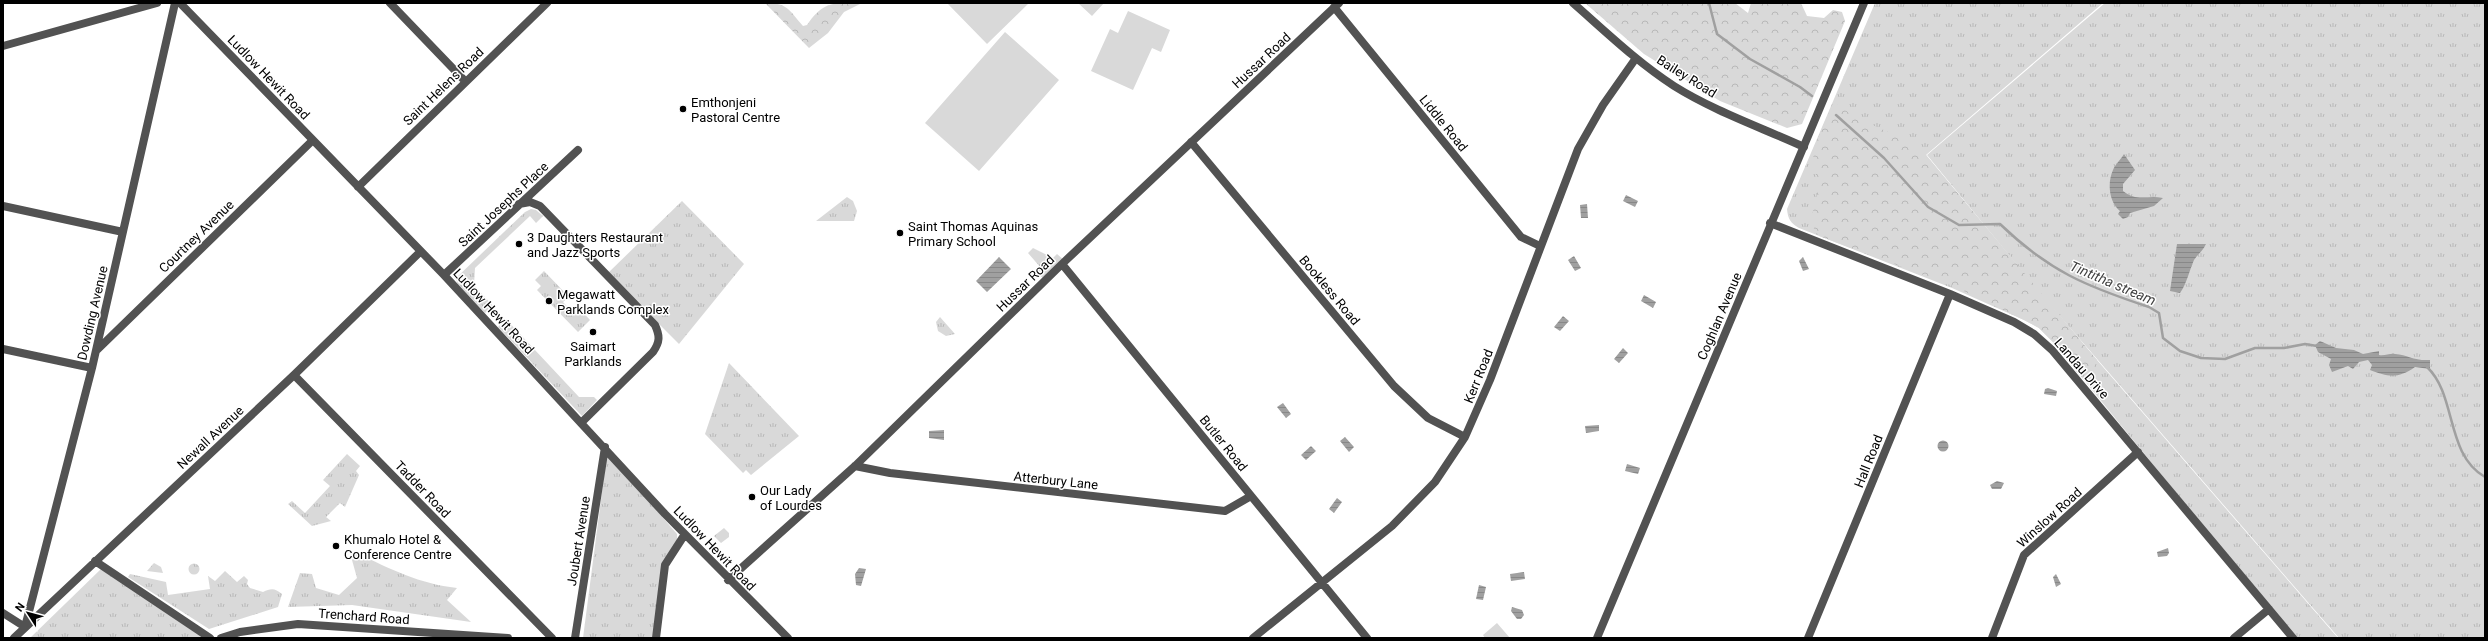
<svg xmlns="http://www.w3.org/2000/svg" width="2488" height="641" font-family="Roboto,sans-serif">
	<style>
		.grass { fill: url(#grass-tufts) }
		.forest { fill: url(#forest-crowns) }
		.pitch { fill: #d9d9d9 }
		.water { fill: url(#water-rules) }
		.lines { fill: none; stroke-linecap: round; stroke-linejoin: round }
		.stream { stroke: #a0a0a0; stroke-width: 2.5 }
		.minor { stroke: #525252; stroke-width: 8 }
		.poi-dot { fill: #000; stroke: #fff; stroke-width: 1.5 }
		.labels { text-anchor: middle; stroke-width: 3; stroke-linejoin: round; paint-order: stroke }
		.street-label { font-size: 13px; fill: #000; stroke: #fff }
		.poi-label { font-size: 13px; fill: #000; stroke: #fff; text-anchor: start }
		.water-label { font-size: 14px; font-style: italic; fill: #414141; stroke: #fff }
	</style>
	<defs>
		<pattern id="grass-tufts" width="24" height="20" patternUnits="userSpaceOnUse"><rect width="24" height="20" fill="#d9d9d9"/><path d="M3 7l-1-3M5 7V3M7 7l1-3M15 17l-1-3M17 17v-4M19 17l1-3" fill="none" stroke="#b8b8b8"/></pattern>
		<pattern id="forest-crowns" width="20" height="18" patternUnits="userSpaceOnUse"><rect width="20" height="18" fill="#d9d9d9"/><path d="M2 6a3 3 0 1 1 6 0M12 15a3 3 0 1 1 6 0" fill="none" stroke="#b8b8b8"/></pattern>
		<pattern id="water-rules" width="6" height="5" patternUnits="userSpaceOnUse"><rect width="6" height="5" fill="#a0a0a0"/><path d="M0 2.5h6" fill="none" stroke="#888"/></pattern>
	</defs>
	<rect width="100%" height="100%" fill="#fff"/>
	<!-- grass -->
	<path class="grass" d="M1875,3H2103L1926,155L2045,300L2338,638H2295L2052,341L2039,328L2024,320L1952,288L1799,228C1791,223 1788,220 1787,209Z
		M2105,3H2485V638H2339L2045,299L1927,155Z
		M847,197L853,201L857,211L854,221H816Z
		M682,201L744,264L679,344L608,273Z
		M531,209L536,210L543,216L536,223L530,216L475,268L474,285L493,306L485,313L457,283L456,278L525,212Z
		M1033,248L1053,258L1057,254L1064,260L1044,279L1036,272L1041,268L1028,253Z
		M544,271L569,297L563,302L573,313L579,308L590,320L578,332L537,290L541,286L535,280Z
		M940,317L955,334L946,336L938,331L936,322Z
		M506,319L579,397H594L597,400L582,416L498,327Z
		M729,363L799,436L751,475L746,470L743,473L705,434Z
		M607,453L677,534V542L663,563L654,638H583Z
		M347,454L360,466L356,471L359,475L345,507L340,503L326,517L331,521L312,526L288,504L292,501L305,513L330,486L323,480Z
		M724,528L729,533V537L721,543L714,536Z
		M357,553C390,569 420,584 457,588L447,600L471,622L352,605L288,607L300,573L312,574L316,588L339,595L357,578L352,560Z
		M154,563L161,567L163,573L147,571Z
		M188.5 569a5.5 5.5 0 1 1 11 0a5.5 5.5 0 1 1-11 0Z
		M101,569L205,638H30Z
		M225,571L237,582L244,576L248,580L247,584L250,588L263,592C271,588 275,588 282,594L278,607L209,629L128,577L130,574L166,582L168,595L210,589L208,576L215,581Z"/>
	<!-- forest -->
	<path class="forest" d="M765,3C788,3 789,10 803,26L807,25C824,0 834,3 862,3L844,12L828,33L809,48Z
		M1585,3H1735L1748,13L1751,3H1801L1807,16L1824,18L1833,10L1842,12L1845,21L1802,124L1787,128L1720,101L1644,54Z
		M1836,104L1857,118L1897,136L1926,155L2097,360L2093,370L2080,376L2052,341L2039,328L2024,320L1953,286L1819,236C1804,217 1816,213 1817,195C1818,182 1812,174 1820,162L1814,158L1812,152L1832,105Z"/>
	<!-- pitch -->
	<path class="pitch" d="M947,3H1029L987,44Z
		M1078,3H1104L1092,16Z
		M1128,11L1170,30L1161,52L1152,48L1133,90L1091,71L1110,29L1118,33Z
		M1005,32L1059,80L979,171L925,123Z
		M1497,623L1510,638H1485L1483,635Z"/>
	<!-- water -->
	<path class="water" d="M2124,154L2135,170L2123,184V191C2136,202 2148,195 2163,198L2154,206L2130,213L2128,217L2123,219L2118,214L2120,211C2109,202 2107,183 2113,170C2115,165 2121,159 2124,154Z
		M1626,195L1638,201L1635,207L1623,201Z
		M1587,204L1588,218H1581L1580,205Z
		M2177,244H2206C2203,251 2198,254 2194,260C2189,271 2187,283 2180,293L2170,291Z
		M1574,256L1581,268L1575,271L1568,260Z
		M999,257L1011,269L987,292L976,281Z
		M1803,257L1809,269L1803,271L1799,261Z
		M1644,295L1656,302L1653,308L1641,301Z
		M1563,316L1569,321L1560,331L1554,327Z
		M2320,341L2336,348L2354,350L2363,354L2379,351V355C2385,356 2390,353 2395,354C2408,355 2414,361 2430,360V369L2415,367C2398,379 2388,377 2370,370L2372,365L2368,360L2359,362L2353,369L2348,366L2332,372L2329,365L2331,359L2318,352L2315,345Z
		M1623,348L1628,353L1619,363L1614,359Z
		M2048,388L2057,391L2056,396L2044,394L2045,389Z
		M1283,403L1291,414L1286,418L1277,407Z
		M1599,425V431L1586,433L1585,426Z
		M944,430V440L929,438V431Z
		M1345,437L1354,447L1349,452L1340,441Z
		M1937.5 446a5.5 5.5 0 1 1 11 0a5.5 5.5 0 1 1-11 0Z
		M1311,446L1316,451L1306,460L1301,455Z
		M1627,464L1640,468L1638,474L1625,471Z
		M1997,481L2004,483L2001,489H1992L1990,485Z
		M1337,498L1342,502L1334,513L1329,509Z
		M2168,548L2169,553L2167,556L2158,557L2157,552Z
		M859,568L866,569L861,586L856,585L855,574Z
		M1524,572L1525,579L1511,581L1510,574Z
		M2056,574L2061,584L2056,587L2053,577Z
		M1479,585L1486,587L1483,600L1476,599Z
		M1512,607L1522,610L1524,615L1521,619H1517L1511,611Z"/>
	<g class="lines">
		<!-- stream -->
		<path class="stream" d="M1709,3L1717,34L1750,59L1800,87L1812,96
			M1836,115L1884,158L1928,207L1959,225L2000,224C2049,271 2085,286 2149,307L2159,313L2163,338L2180,351L2201,358L2225,359L2255,348H2284L2305,344L2317,346
			M2427,367C2457,395 2445,454 2485,477"/>
		<!-- minor -->
		<path class="minor" d="M180,3L444,275L665,514L788,638
			M390,3L465,81
			M1573,3C1605,31 1637,62 1674,86C1714,111 1760,127 1804,147
			M1334,7L1521,237L1540,246
			M3,46L157,3
			M1191,142L1394,386L1428,418L1465,437
			M358,187L547,3
			M519,204L530,202L540,206L655,325C660,336 660,342 653,352L582,422
			M3,206L123,232
			M1770,223L1950,294L2014,322L2034,334L2052,350L2293,638
			M1062,264L1367,638
			M444,275L578,150
			M3,349L92,368
			M97,350L313,140
			M294,375L552,638
			M855,466L890,473L1225,511L1251,496
			M95,561L210,638
			M728,580L855,466L1062,264L1339,3
			M3,613L25,627L92,368L175,3
			M14,638L294,375L420,252
			M221,638L240,632L298,624L508,638
			M575,638L605,447
			M656,638L665,565L685,534
			M1253,638L1392,526L1435,482L1465,437L1490,380L1578,149L1603,105L1636,58
			M1597,638L1864,3
			M1808,638L1950,294
			M1992,638L2024,555L2138,452
			M2234,638L2269,609"/>
	</g>
	<!-- markers -->
	<g class="poi-dot">
		<circle cx="683" cy="109" r="4"/>
		<circle cx="900" cy="233" r="4"/>
		<circle cx="519" cy="244" r="4"/>
		<circle cx="549" cy="301" r="4"/>
		<circle cx="593" cy="332" r="4"/>
		<circle cx="752" cy="497" r="4"/>
		<circle cx="336" cy="546" r="4"/>
	</g>
	<g class="labels">
		<!-- street labels -->
		<g class="street-label">
			<text transform="translate(1261 60) rotate(-43)" y="5">Hussar Road</text>
			<text transform="translate(1687 76) rotate(32)" y="5">Bailey Road</text>
			<text transform="translate(269 77) rotate(46)" y="5">Ludlow Hewit Road</text>
			<text transform="translate(443 86) rotate(-44)" y="5">Saint Helens Road</text>
			<text transform="translate(1444 123) rotate(51)" y="5">Liddle Road</text>
			<text transform="translate(503 204) rotate(-43)" y="5">Saint Josephs Place</text>
			<text transform="translate(196 236) rotate(-44)" y="5">Courtney Avenue</text>
			<text transform="translate(1025 283) rotate(-44)" y="5">Hussar Road</text>
			<text transform="translate(1330 290) rotate(50)" y="5">Bookless Road</text>
			<text transform="translate(494 311) rotate(47)" y="5">Ludlow Hewit Road</text>
			<text transform="translate(92 313) rotate(-77)" y="5">Dowding Avenue</text>
			<text transform="translate(1719 316) rotate(-67)" y="5">Coghlan Avenue</text>
			<text transform="translate(2082 368) rotate(49)" y="5">Landau Drive</text>
			<text transform="translate(1478 376) rotate(-68)" y="5">Kerr Road</text>
			<text transform="translate(210 437) rotate(-43)" y="5">Newall Avenue</text>
			<text transform="translate(1224 443) rotate(51)" y="5">Butler Road</text>
			<text transform="translate(1868 461) rotate(-68)" y="5">Hall Road</text>
			<text transform="translate(1056 480) rotate(6)" y="5">Atterbury Lane</text>
			<text transform="translate(423 489) rotate(46)" y="5">Tadder Road</text>
			<text transform="translate(2049 517) rotate(-42)" y="5">Winslow Road</text>
			<text transform="translate(578 541) rotate(-81)" y="5">Joubert Avenue</text>
			<text transform="translate(715 548) rotate(46)" y="5">Ludlow Hewit Road</text>
			<text transform="translate(364 616) rotate(4)" y="5">Trenchard Road</text>
		</g>
		<!-- poi labels -->
		<g class="poi-label">
			<text x="691" y="107">Emthonjeni<tspan x="691" dy="15">Pastoral Centre</tspan></text>
			<text x="908" y="231">Saint Thomas Aquinas<tspan x="908" dy="15">Primary School</tspan></text>
			<text x="527" y="242">3 Daughters Restaurant<tspan x="527" dy="15">and Jazz Sports</tspan></text>
			<text x="557" y="299">Megawatt<tspan x="557" dy="15">Parklands Complex</tspan></text>
			<text x="593" y="351" text-anchor="middle">Saimart<tspan x="593" dy="15">Parklands</tspan></text>
			<text x="760" y="495">Our Lady<tspan x="760" dy="15">of Lourdes</tspan></text>
			<text x="344" y="544">Khumalo Hotel &amp;<tspan x="344" dy="15">Conference Centre</tspan></text>
		</g>
		<!-- water labels -->
		<g class="water-label">
			<text transform="translate(2113 283) rotate(23)" y="5">Tintitha stream</text>
		</g>
	</g>
	<!-- border -->
	<rect width="2488" height="641" fill="none" stroke="#000000" stroke-width="8"/>
	<!-- north arrow -->
	<g transform="translate(28 613) rotate(306)" stroke="#ffffff" stroke-width="3" paint-order="stroke">
	<path d="M0-3L7 15L0 10L-7 15Z" fill="#000000"/>
	<text y="-6" font-size="11" font-weight="bold" text-anchor="middle" fill="#000000">N</text>
	</g>
</svg>
